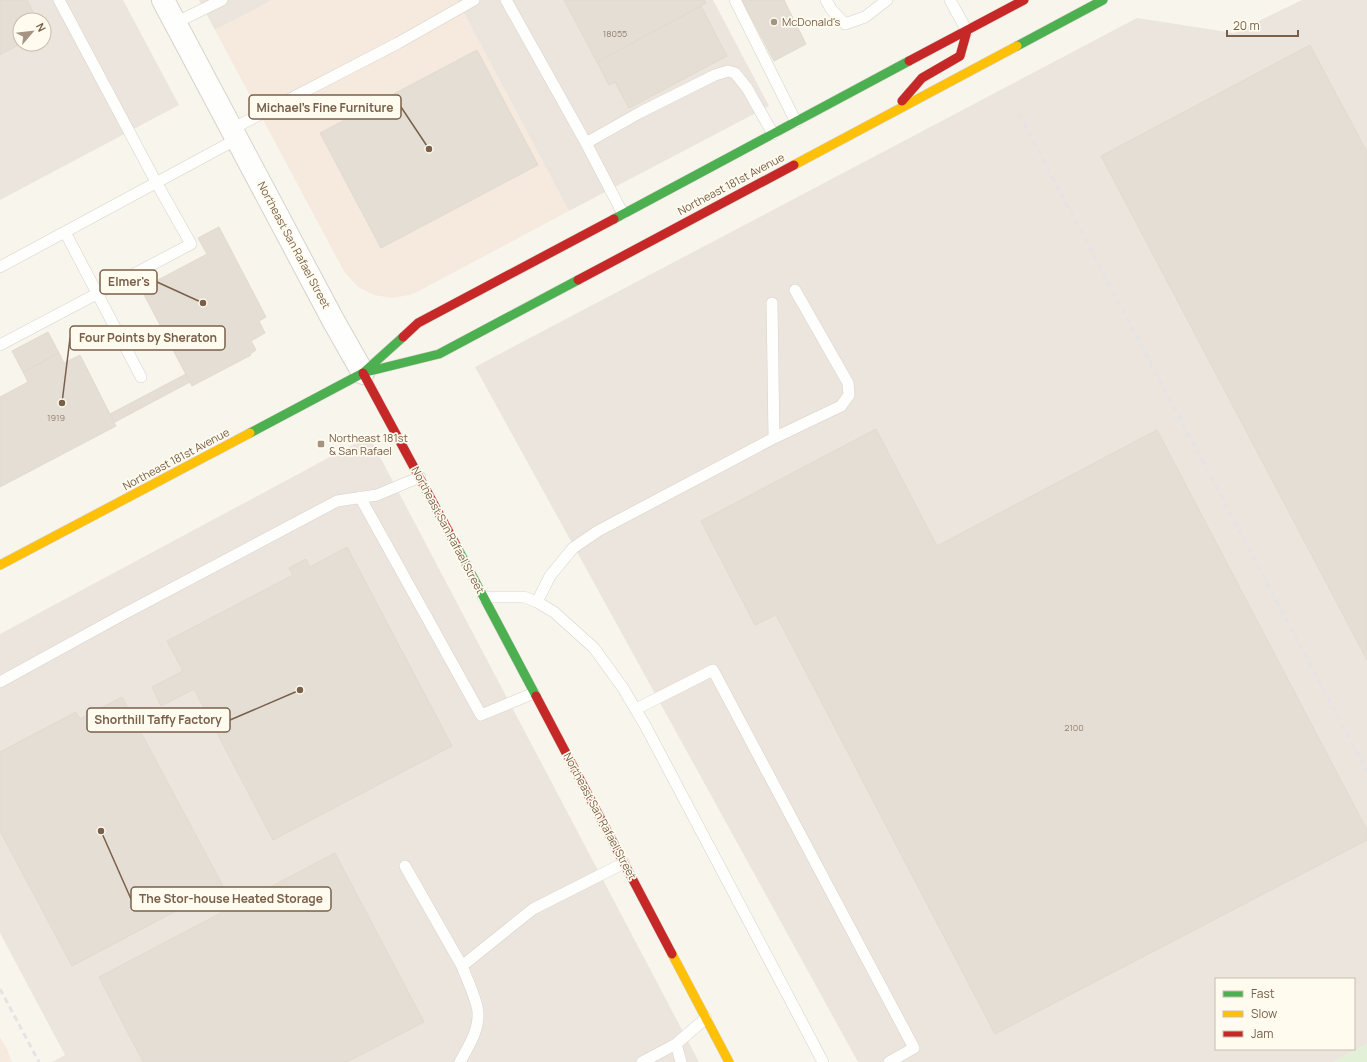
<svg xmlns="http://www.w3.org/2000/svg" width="1367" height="1062" font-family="Manrope,sans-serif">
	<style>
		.commercial { fill: #f6e9dd }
		.industrial { fill: #ebe5dd; fill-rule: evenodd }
		.green { fill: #e2f0d7 }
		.building { fill: #e5ded4; stroke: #e2dacf }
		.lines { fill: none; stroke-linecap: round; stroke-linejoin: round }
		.lane-casing { stroke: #d7d2cb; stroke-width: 12 }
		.street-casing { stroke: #d7d2cb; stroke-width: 24 }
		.fast-casing { stroke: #d8d2c9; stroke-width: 10 }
		.slow-casing { stroke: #d8d2c9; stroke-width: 10 }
		.jam-casing { stroke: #d8d2c9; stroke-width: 10 }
		.lane { stroke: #fefefc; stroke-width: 11 }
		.street { stroke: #fefefc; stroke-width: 22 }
		.fast { stroke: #4caf50; stroke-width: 9 }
		.slow { stroke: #ffc107; stroke-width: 9 }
		.jam { stroke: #c62828; stroke-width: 9 }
		.rail { stroke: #e6e3e5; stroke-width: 3; stroke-dasharray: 6 4; stroke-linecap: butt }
		.poi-dot { fill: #a59483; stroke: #fffbef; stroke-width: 1.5 }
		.labels { text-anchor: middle; stroke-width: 3.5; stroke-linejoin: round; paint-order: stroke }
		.number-label { font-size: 9px; fill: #96826f }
		.poi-label { font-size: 11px; fill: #79604a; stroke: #fffbef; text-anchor: start }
		.street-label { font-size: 11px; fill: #79604a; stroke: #fffbef }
		.leader { fill: none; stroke: #79604a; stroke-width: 1.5 }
		.callout-dot { fill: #79604a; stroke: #fffbef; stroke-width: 1.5 }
		.callout { fill: #fffbef; stroke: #79604a; stroke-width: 1.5 }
		.callout-label { font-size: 12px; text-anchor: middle; font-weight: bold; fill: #79604a }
	</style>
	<rect width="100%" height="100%" fill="#f8f5ed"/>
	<!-- commercial -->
	<path class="commercial" d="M272,0H457L569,211L413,294L393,298L374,295L358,287L345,273L215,30Z
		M0,1037L6,1047L12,1062H0Z"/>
	<!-- industrial -->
	<path class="industrial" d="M0,0H123L179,105L0,200ZM20,20H44V44H20Z
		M199,0H272L215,30Z
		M457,0H713L769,106L569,211Z
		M1302,0H1367V1044L1333,1062H858L475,367L1137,18L1234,33ZM1216,979H1354V1049H1216Z
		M369,436L699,1062H52L65,1055L0,933V634Z"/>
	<!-- green -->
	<path class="green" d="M1367,1044V1062H1333Z"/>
	<!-- building -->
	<path class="building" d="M0,0H27L37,20H20V44L0,55Z
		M564,0H704L706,3L597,62Z
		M742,0H784L806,44L774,61Z
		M701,6L727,56L629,108L615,82L609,85L597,62Z
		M1310,45L1367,152V660L1101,156Z
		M477,50L538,165L381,248L320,133Z
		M219,227L266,317L259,321L265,333L251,341L256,350L250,354L251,355L192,386L141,289L207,254L198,238Z
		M48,332L59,353L23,372L12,351Z
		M59,353L64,363L80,355L116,426L0,487V397L28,382L23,372Z
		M186,374L190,382L115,422L110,414Z
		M876,429L937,546L1157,430L1367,830V840L995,1034L776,615L755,625L701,521Z
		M347,547L452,746L273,840L194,689L161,706L152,687L183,671L167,641L293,575L289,568L306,559L310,567Z
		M122,697L223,886L72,966L0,831V752L76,712L80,719Z
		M335,853L424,1022L347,1062H143L99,977Z"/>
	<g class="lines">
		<defs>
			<path id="lane" d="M506,0L586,143
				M735,0L796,122
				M826,0L831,9L845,24L865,17L887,0
				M950,0L967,31
				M175,23L222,0
				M232,129L398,43L474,0
				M623,214L586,143L641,112L715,75L728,71L735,73L747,88L773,134
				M65,232L141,377
				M0,267L237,139
				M772,303L774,438
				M0,345L191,244L156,182L59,0
				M360,497L481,715L534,693
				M483,597H524L537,602L554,612L594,648L623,688L646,727L823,1062
				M537,602L550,576L573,548L598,531L774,438L841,406L849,395L848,383L795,290
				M0,682L122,615L337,501L377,495L420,477
				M636,709L713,670L914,1048L889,1062
				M405,866L462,966
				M676,1044L681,1062
				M460,1062C468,1047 479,1031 478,1013C478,1002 466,977 462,966L533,909L624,863
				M642,1062L676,1044L706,1018"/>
			<path id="street" d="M163,0L333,320L363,373"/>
			<path id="fast" d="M1017,46L1103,0
				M614,219L909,61
				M366,372L439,354L578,280
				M250,433L363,373L403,337
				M457,547L536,696"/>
			<path id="slow" d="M794,165L1017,46
				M0,565L250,433
				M672,954L729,1062"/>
			<path id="jam" d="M909,61L1024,0
				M902,101L922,78L960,56L967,31
				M578,280L794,165
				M403,337L418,323L614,219
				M363,373L457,547
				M536,696L672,954"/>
		</defs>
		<!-- lane casing -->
		<use href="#lane" class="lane-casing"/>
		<!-- street casing -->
		<use href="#street" class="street-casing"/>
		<!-- fast casing -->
		<use href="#fast" class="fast-casing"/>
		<!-- slow casing -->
		<use href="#slow" class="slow-casing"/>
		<!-- jam casing -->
		<use href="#jam" class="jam-casing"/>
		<!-- lane -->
		<use href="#lane" class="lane"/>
		<!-- street -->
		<use href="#street" class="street"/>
		<!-- fast -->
		<use href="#fast" class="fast"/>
		<!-- slow -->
		<use href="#slow" class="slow"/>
		<!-- jam -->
		<use href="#jam" class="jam"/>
		<!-- rail -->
		<path class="rail" d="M1019,114L1367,772
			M0,989L39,1062"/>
	</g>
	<!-- markers -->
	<g class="poi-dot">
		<circle cx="774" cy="22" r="4"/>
		<rect x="317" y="440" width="8" height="8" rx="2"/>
	</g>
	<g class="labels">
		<!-- number labels -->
		<g class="number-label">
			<text x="615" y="37">18055</text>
			<text x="56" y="421">1919</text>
			<text x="1074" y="731">2100</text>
		</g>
		<!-- poi labels -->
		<g class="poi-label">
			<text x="782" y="26">McDonald's</text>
			<text x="329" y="442">Northeast 181st<tspan x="329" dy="13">&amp; San Rafael</tspan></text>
		</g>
		<!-- street labels -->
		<g class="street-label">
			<text transform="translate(731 184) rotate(-28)" y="4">Northeast 181st Avenue</text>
			<text transform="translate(294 245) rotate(62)" y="4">Northeast San Rafael Street</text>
			<text transform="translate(176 459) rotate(-28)" y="4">Northeast 181st Avenue</text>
			<text transform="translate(448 530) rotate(62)" y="4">Northeast San Rafael Street</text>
			<text transform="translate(600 816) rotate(62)" y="4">Northeast San Rafael Street</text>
		</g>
	</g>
	<!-- callouts -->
	<path class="leader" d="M429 149L401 107M203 303L157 282M62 403L70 338M300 690L230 720M101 831L131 899"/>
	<g class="callout-dot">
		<circle cx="429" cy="149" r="4"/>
		<circle cx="203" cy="303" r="4"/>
		<circle cx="62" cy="403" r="4"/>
		<circle cx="300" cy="690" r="4"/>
		<circle cx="101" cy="831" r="4"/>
	</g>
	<g class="callout">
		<rect x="249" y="95" width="152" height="24" rx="4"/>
		<rect x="100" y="270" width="57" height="24" rx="4"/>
		<rect x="70" y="326" width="155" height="24" rx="4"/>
		<rect x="87" y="708" width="143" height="24" rx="4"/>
		<rect x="131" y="887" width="200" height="24" rx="4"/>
	</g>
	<g class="callout-label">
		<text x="325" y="112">Michael's Fine Furniture</text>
		<text x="129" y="286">Elmer's</text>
		<text x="148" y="342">Four Points by Sheraton</text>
		<text x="158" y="724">Shorthill Taffy Factory</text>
		<text x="231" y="903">The Stor-house Heated Storage</text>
	</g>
	<!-- legend -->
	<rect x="1215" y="978" width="140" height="72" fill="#fffbef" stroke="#c9bdad"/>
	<rect x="1223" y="991" width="20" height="6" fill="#4caf50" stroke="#c9bdad"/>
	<text x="1251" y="998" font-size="12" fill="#79604a">Fast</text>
	<rect x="1223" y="1011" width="20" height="6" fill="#ffc107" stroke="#c9bdad"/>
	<text x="1251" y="1018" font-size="12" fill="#79604a">Slow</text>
	<rect x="1223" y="1031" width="20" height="6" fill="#c62828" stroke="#c9bdad"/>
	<text x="1251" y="1038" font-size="12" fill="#79604a">Jam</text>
	<!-- north arrow -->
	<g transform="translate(32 32) rotate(62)"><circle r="19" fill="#fffbef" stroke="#c9bdad"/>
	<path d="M0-3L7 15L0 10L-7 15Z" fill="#a59483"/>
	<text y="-6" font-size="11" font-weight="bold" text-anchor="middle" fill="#79604a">N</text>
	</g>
	<!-- scale -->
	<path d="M1227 30v6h71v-6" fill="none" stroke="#79604a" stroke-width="2"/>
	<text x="1233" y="30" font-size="12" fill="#79604a" stroke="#fffbef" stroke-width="3" paint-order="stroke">20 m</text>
</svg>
